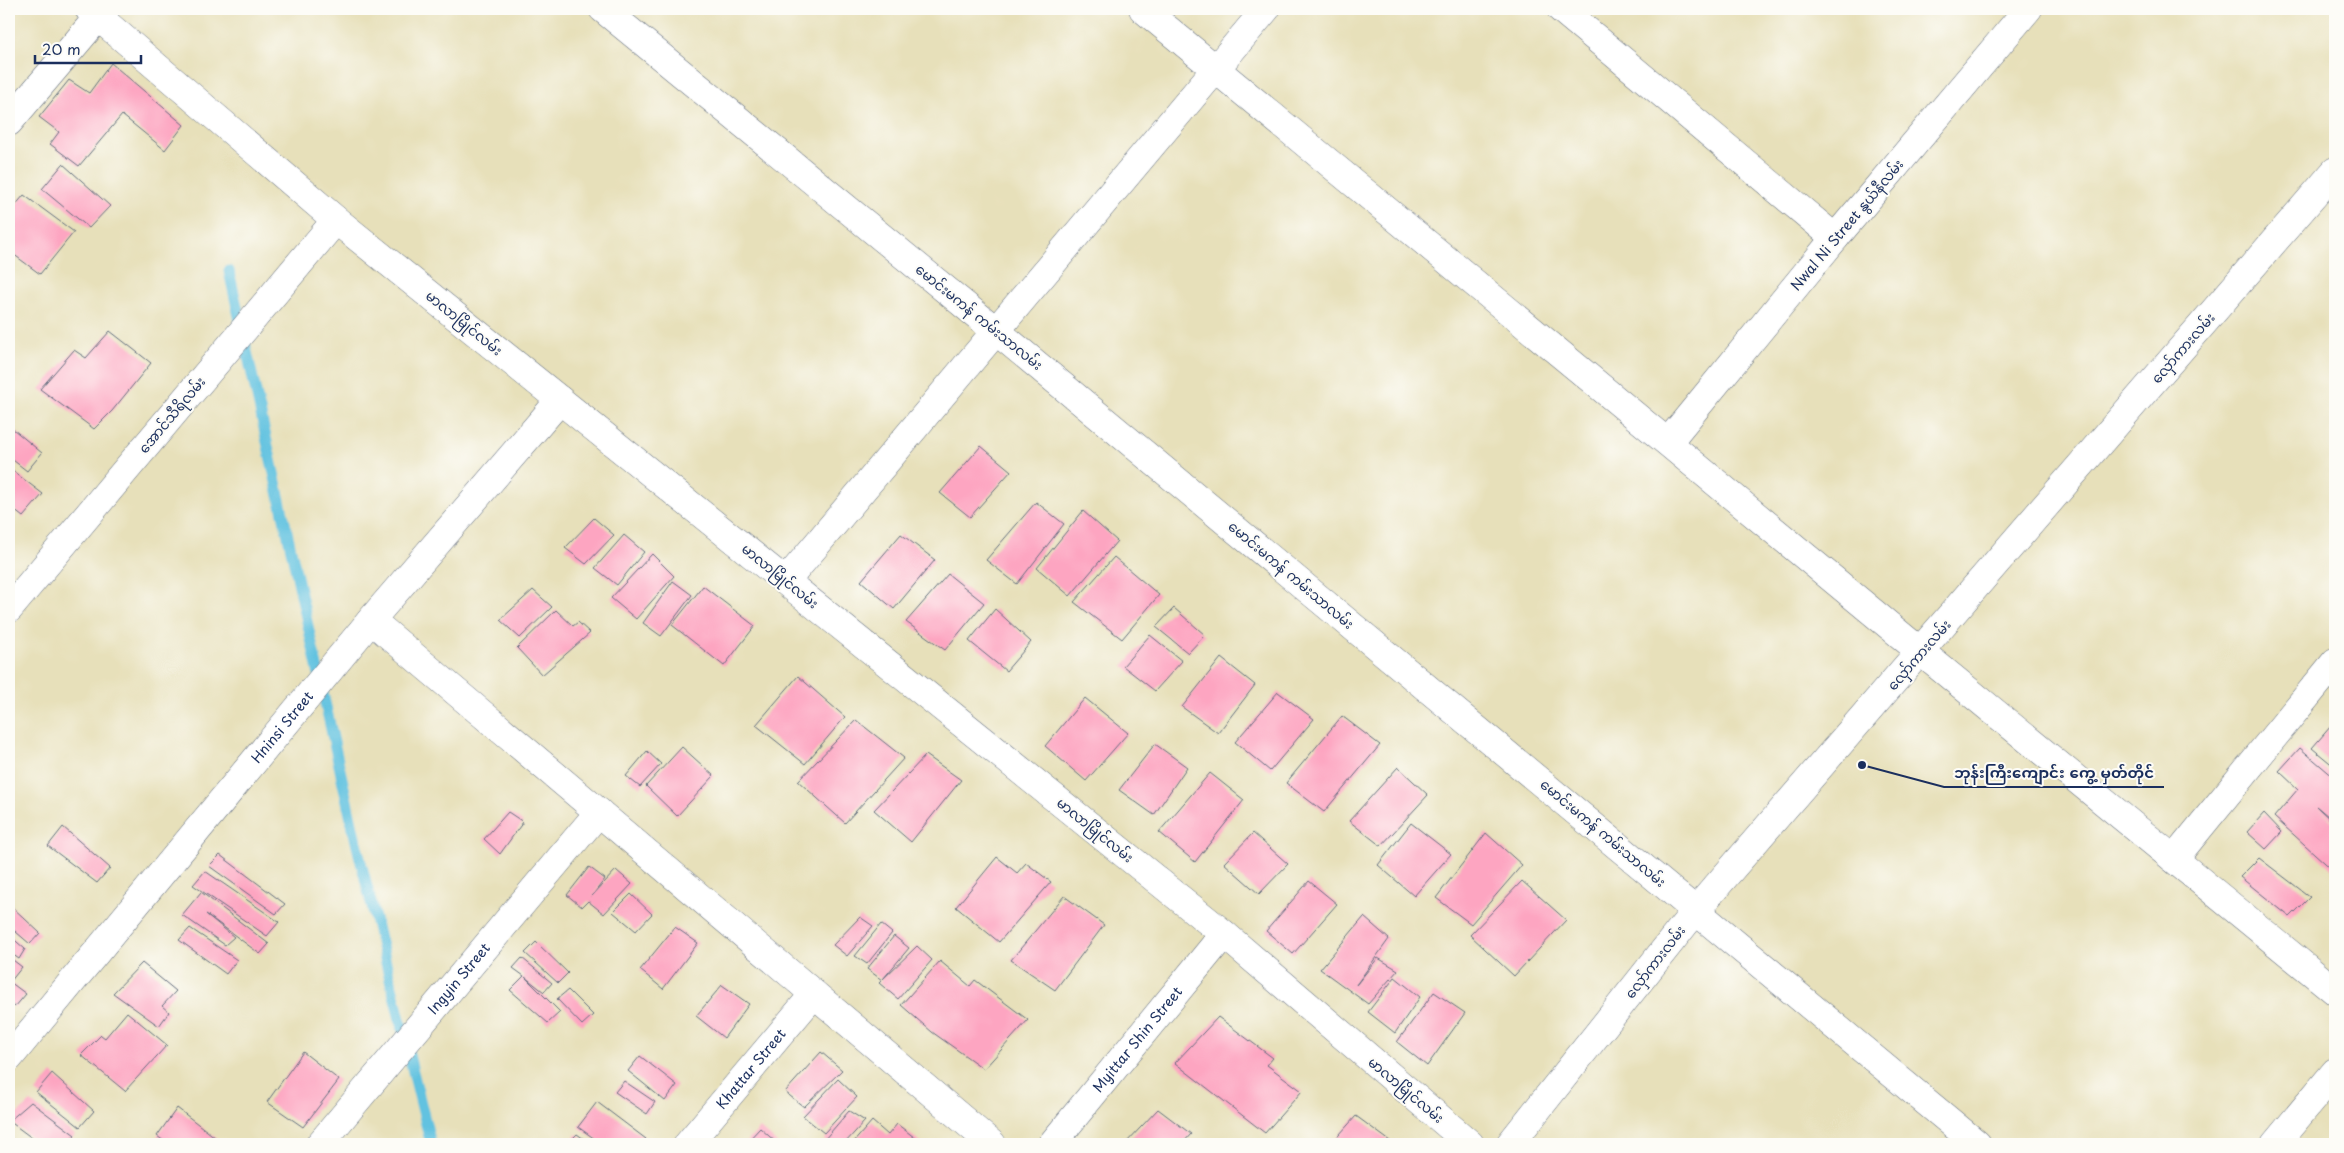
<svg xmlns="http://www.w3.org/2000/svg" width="2344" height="1153" font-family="'Playpen Sans','Noto Sans Myanmar',sans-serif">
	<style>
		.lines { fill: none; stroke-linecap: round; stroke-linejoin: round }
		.stream { stroke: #62c2e0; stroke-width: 11 }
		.building { fill: #fda5c1 }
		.minor-casing { stroke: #626d7e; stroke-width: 29 }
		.secondary-casing { stroke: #626d7e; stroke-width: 29 }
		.minor { stroke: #fff; stroke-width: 28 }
		.secondary { stroke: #fff; stroke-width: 28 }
		.labels { text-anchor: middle; stroke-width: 4; stroke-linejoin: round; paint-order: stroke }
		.street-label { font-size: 14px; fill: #1b2f5e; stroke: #fdfcf7 }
		.leader { fill: none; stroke: #1b2f5e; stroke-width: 2 }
		.callout-dot { fill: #1b2f5e; stroke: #fdfcf7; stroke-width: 2 }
		.callout-label { font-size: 15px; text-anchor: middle; font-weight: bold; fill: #1b2f5e; stroke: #fdfcf7; stroke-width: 4; stroke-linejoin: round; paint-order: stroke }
	</style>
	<rect width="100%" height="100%" fill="#fdfcf7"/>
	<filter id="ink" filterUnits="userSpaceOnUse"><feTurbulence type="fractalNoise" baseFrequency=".02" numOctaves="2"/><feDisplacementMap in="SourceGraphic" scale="10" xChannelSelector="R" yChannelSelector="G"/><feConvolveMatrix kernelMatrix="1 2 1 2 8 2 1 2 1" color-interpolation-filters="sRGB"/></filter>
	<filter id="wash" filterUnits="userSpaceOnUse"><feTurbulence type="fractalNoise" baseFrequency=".0096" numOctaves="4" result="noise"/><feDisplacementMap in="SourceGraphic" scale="20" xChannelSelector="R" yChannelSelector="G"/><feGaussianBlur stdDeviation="1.12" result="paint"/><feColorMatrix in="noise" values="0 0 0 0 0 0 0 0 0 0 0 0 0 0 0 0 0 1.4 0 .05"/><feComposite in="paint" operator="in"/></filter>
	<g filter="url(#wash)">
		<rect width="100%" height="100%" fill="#e7e0ba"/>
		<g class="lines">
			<!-- stream -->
			<path class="stream" d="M229,271L357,846L431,1144"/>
		</g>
		<g id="blocks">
			<!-- building -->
			<path class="building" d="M111,63L184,125L165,150L122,115L79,166L50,144L59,132L39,117L69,80L89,93Z
				M63,164L110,206L89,228L42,189Z
				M24,195L74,232L40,274L9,251V213Z
				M110,331L151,363L112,411L94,429L40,389L74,350L86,358Z
				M13,429L42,453L27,471L9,457V434Z
				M981,446L1011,471L970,517L940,493Z
				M9,468L43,494L23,517L9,506Z
				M1036,502L1064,524L1017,584L986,560Z
				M1083,511L1117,541L1070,596L1037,568Z
				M594,518L614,535L586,564L565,548Z
				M901,534L935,560L894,609L861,581Z
				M624,535L644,552L617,585L595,568Z
				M652,554L674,576L636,619L611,598Z
				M1114,557L1159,595L1122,639L1074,602Z
				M948,574L984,603L945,650L906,622Z
				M673,581L692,595L661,636L643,623Z
				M703,586L755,626L724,666L672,625Z
				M533,590L552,607L520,638L500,620Z
				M1174,608L1205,635L1188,653L1156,627Z
				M995,609L1031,642L1006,671L969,641Z
				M556,610L573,626L578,622L590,633L542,675L517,648Z
				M1150,635L1182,661L1155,691L1123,666Z
				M1221,658L1255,685L1218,733L1182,707Z
				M798,676L845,717L805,764L756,725Z
				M1278,692L1314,719L1270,771L1235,742Z
				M1085,698L1128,733L1086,781L1045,746Z
				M1342,716L1380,745L1324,812L1286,783Z
				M856,720L904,758L845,823L798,781Z
				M2331,726L2335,729V767L2312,748Z
				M1155,744L1187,767L1154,815L1119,790Z
				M682,747L714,776L677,816L646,786Z
				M2300,748L2335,778V822L2316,806L2335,824V872L2274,817L2298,789L2279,771Z
				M647,751L661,764L640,787L626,776Z
				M926,755L961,780L911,842L874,810Z
				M1398,767L1428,795L1381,846L1349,821Z
				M1210,773L1244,800L1195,862L1159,832Z
				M508,812L523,822L500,854L484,839Z
				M2264,813L2282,832L2266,849L2247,832Z
				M1411,823L1451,854L1414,896L1378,865Z
				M63,827L110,868L97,883L48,846Z
				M1253,833L1288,864L1259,894L1224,863Z
				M1486,833L1522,865L1471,924L1436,898Z
				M220,855L285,904L276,914L209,866Z
				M997,857L1017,873L1026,863L1051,882L999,942L956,907Z
				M2259,858L2310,897L2290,917L2240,877Z
				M589,867L605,879L591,897L616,870L632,884L604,914L588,901L582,907L567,895Z
				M205,871L279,922L267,936L193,885Z
				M1309,881L1337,904L1293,954L1266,931Z
				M1522,881L1566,920L1514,976L1470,935Z
				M201,892L269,944L260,954L206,914L234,937L225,945L182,915Z
				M631,894L652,914L636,931L613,912Z
				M1064,896L1104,925L1055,990L1011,960Z
				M9,904L40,933L30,944L9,926Z
				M860,917L873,926L847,956L833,945Z
				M1364,917L1389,939L1356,985L1378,958L1398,970L1368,1004L1320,969Z
				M881,924L892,933L867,964L855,956Z
				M675,927L698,943L663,989L640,970Z
				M190,928L237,960L226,974L179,940Z
				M9,935L25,949L19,959L9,952Z
				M894,936L909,948L883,979L917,946L932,960L898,999L879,983L882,980L867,969Z
				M536,942L568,973L558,983L525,953Z
				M9,957L22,967L10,982L26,994L15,1007L9,1002Z
				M522,958L552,983L544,992L525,977L560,1012L548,1023L510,990L524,976L513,968Z
				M940,961L970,986L975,980L1028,1020L984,1069L932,1032L901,1005Z
				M142,963L176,991L162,1006L169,1012L159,1026L113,993Z
				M1395,977L1420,997L1395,1033L1368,1012Z
				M722,985L749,1004L724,1038L696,1016Z
				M568,990L593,1015L582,1025L557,999Z
				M1434,992L1465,1013L1427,1066L1397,1042Z
				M127,1012L167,1045L125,1091L81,1055L101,1035L105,1038Z
				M1218,1017L1273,1058L1267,1065L1302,1091L1265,1133L1175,1063Z
				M303,1052L339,1080L303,1127L267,1102Z
				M821,1052L842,1070L804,1107L785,1092Z
				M640,1056L677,1085L665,1101L628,1071Z
				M52,1073L94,1111L80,1127L36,1092Z
				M838,1079L857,1097L824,1133L803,1116Z
				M624,1081L655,1102L647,1114L615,1092Z
				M31,1102L75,1135L67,1144H40L9,1121Z
				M597,1102L646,1139L642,1144H602L578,1127Z
				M177,1108L224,1144H168L157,1136Z
				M1158,1109L1191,1134L1182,1144H1125Z
				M849,1111L865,1121L844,1144H829L824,1140Z
				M1356,1116L1394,1144H1331Z
				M872,1121L888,1135L897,1124L923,1144H852Z
				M760,1128L778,1144H745Z
				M577,1134L591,1144H567Z"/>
		</g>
	</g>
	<g filter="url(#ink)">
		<use href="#blocks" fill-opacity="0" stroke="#626d7e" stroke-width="1"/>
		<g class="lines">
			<defs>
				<g id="minor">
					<path d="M89,9L336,220L1224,934L1470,1144"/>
					<path d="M1143,9L1921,652L2335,991"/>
					<path d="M1561,9L1835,238"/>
					<path d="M9,122L105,9"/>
					<path d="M1668,442L1835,238L2028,9"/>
					<path d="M786,581L1266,9"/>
					<path d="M9,609L336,220"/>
					<path d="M371,620L992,1144"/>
					<path d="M2174,859L2335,662"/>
					<path id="s1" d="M9,1058L371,620L560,400"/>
					<path id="s2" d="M320,1144L599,812"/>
					<path id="s3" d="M688,1144L814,994"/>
					<path id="s4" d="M1052,1144L1224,934"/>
					<path d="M2275,1144L2335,1072"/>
				</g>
				<path id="secondary" d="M603,9L995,330L1977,1144
					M1510,1144L1696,910L2335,171"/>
			</defs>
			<!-- minor casing -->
			<use href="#minor" class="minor-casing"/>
			<!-- secondary casing -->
			<use href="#secondary" class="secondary-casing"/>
			<!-- minor -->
			<use href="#minor" class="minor"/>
			<!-- secondary -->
			<use href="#secondary" class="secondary"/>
		</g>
	</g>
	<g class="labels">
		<!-- street labels -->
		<g class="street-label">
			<text transform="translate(1847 225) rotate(-50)" y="5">Nwal Ni Street နွယ်နီလမ်း</text>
			<text transform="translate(979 317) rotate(39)" y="5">မောင်းမကန် ကမ်းသာလမ်း</text>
			<text transform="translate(464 323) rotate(39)" y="5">မာလာမြိုင်လမ်း</text>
			<text transform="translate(2183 348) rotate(-49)" y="5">လှော်ကားလမ်း</text>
			<text transform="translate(172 415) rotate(-50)" y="5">အောင်သီရိလမ်း</text>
			<text transform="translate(1291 575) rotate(40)" y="5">မောင်းမကန် ကမ်းသာလမ်း</text>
			<text transform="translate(780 576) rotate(39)" y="5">မာလာမြိုင်လမ်း</text>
			<text transform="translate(1919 655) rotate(-49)" y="5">လှော်ကားလမ်း</text>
			<text dy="5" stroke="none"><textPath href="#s1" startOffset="429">Hninsi Street</textPath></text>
			<text transform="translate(1095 830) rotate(39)" y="5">မာလာမြိုင်လမ်း</text>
			<text transform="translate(1603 833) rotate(40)" y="5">မောင်းမကန် ကမ်းသာလမ်း</text>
			<text transform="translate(1655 962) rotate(-52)" y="5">လှော်ကားလမ်း</text>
			<text dy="5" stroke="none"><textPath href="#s2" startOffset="216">Ingyin Street</textPath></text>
			<text dy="5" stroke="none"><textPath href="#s4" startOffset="135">Myittar Shin Street</textPath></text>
			<text dy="5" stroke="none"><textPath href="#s3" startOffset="98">Khattar Street</textPath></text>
			<text transform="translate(1406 1090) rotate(40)" y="5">မာလာမြိုင်လမ်း</text>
		</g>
	</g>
	<!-- callouts -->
	<path class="leader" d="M1862 765L1944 787H2164"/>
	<circle class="callout-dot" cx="1862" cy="765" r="5"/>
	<g class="callout-label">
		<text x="2054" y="778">ဘုန်းကြီးကျောင်း ကွေ့ မှတ်တိုင်</text>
	</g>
	<!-- margin -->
	<rect width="2344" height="1153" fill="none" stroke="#fdfcf7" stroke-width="30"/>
	<!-- scale -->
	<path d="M35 55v8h106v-8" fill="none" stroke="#1b2f5e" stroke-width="2.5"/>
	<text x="42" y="55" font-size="15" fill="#1b2f5e" stroke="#fdfcf7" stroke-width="4" paint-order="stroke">20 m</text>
</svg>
